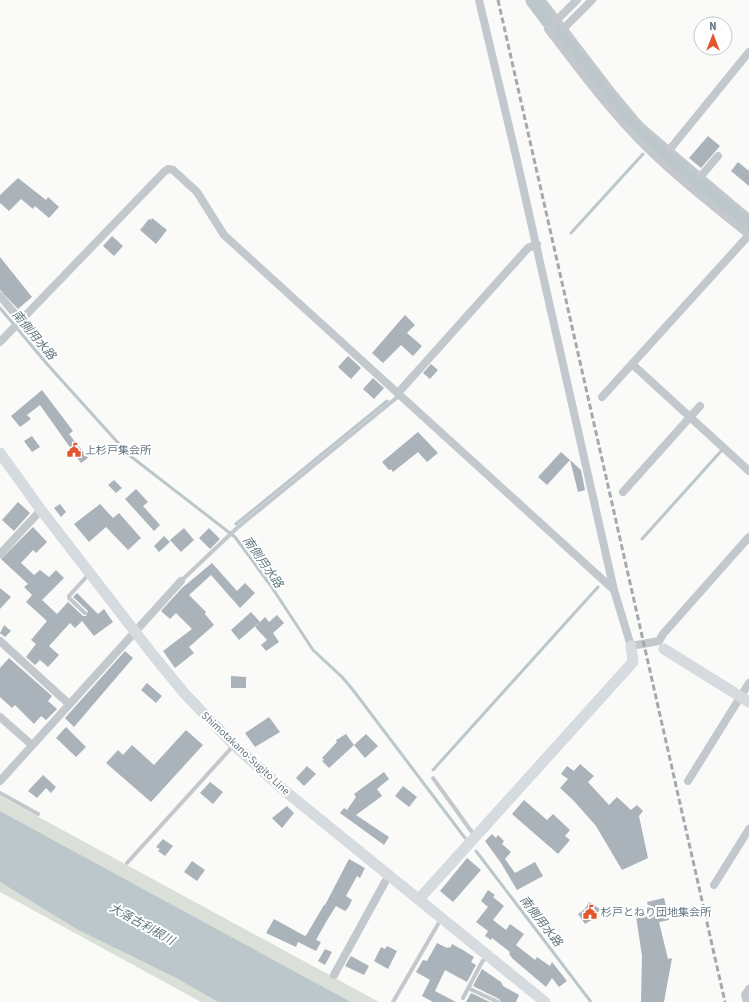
<svg xmlns="http://www.w3.org/2000/svg" width="749" height="1002" font-family="'Source Sans 3','Noto Sans JP',sans-serif">
	<style>
		.green { fill: #dadfd7 }
		.water { fill: #bbc7cb }
		.lines { fill: none; stroke-linecap: round; stroke-linejoin: round }
		.stream { stroke: #bbc7cb; stroke-width: 3 }
		.river { stroke: #bbc7cb; stroke-width: 17 }
		.building { fill: #aab3b9 }
		.lane { stroke: #c3c8cc; stroke-width: 4 }
		.street { stroke: #c3c8cc; stroke-width: 8 }
		.secondary { stroke: #d6dbdf; stroke-width: 11 }
		.rail { stroke: #a2aab0; stroke-width: 3; stroke-dasharray: 6 3; stroke-linecap: butt }
		.labels { text-anchor: middle; stroke-width: 4; stroke-linejoin: round; paint-order: stroke }
		.poi-label { font-size: 11px; fill: #657683; stroke: #fff; text-anchor: start }
		.street-label { font-size: 11px; fill: #657683; stroke: #fff }
		.water-label { font-size: 12px; font-style: italic; fill: #60757c; stroke: #fff }
	</style>
	<rect width="100%" height="100%" fill="#fafaf8"/>
	<!-- green -->
	<path class="green" d="M0,796L379,1002H351L0,811Z
		M0,882L78,930L174,977L218,1002H201L0,892Z"/>
	<!-- water -->
	<path class="water" d="M0,811L351,1002H218L174,977L78,930L0,882Z"/>
	<g class="lines">
		<!-- stream -->
		<path class="stream" d="M571,233L643,154
			M0,308L47,364L129,455L235,537L271,586L313,650L342,677L353,690L465,838
			M236,524L387,401
			M642,539L722,450
			M433,770L598,587
			M476,851L591,1002"/>
		<!-- river -->
		<path class="river" d="M534,0C561,35 586,71 614,104C653,150 703,187 749,224"/>
	</g>
	<!-- building -->
	<path class="building" d="M708,136L720,146L701,168L689,158Z
		M738,162L749,171V186L731,171Z
		M18,178L46,200L48,197L59,207L49,218L35,206L33,209L21,199L9,211L0,203V195Z
		M152,218L167,230L156,244L140,230L149,219L151,220Z
		M112,236L123,246L114,256L103,246Z
		M0,257L32,297L18,309L0,290Z
		M405,315L415,325L407,333L422,346L413,356L401,345L383,363L372,353Z
		M348,356L361,368L351,379L338,367Z
		M431,364L438,370L430,379L423,373Z
		M373,378L384,388L374,399L363,389Z
		M42,390L73,431L69,434L88,458L81,463L40,405L27,415L31,419L20,427L11,416Z
		M418,432L438,453L427,462L418,452L393,472L391,469L389,470L382,462Z
		M32,436L40,447L32,452L24,441Z
		M561,452L570,460L547,485L538,477Z
		M570,460L581,470L585,490L578,492Z
		M114,480L122,488L116,493L108,485Z
		M136,489L148,502L143,506L160,525L154,531L125,499Z
		M18,502L30,513L14,531L2,520Z
		M60,504L66,512L61,517L54,508Z
		M100,504L113,518L119,513L141,538L128,550L106,527L89,542L74,524Z
		M33,527L47,542L36,553L33,550L21,563L34,575L40,570L49,577L56,570L64,578L42,600L57,614L68,602L83,616H86L88,611L73,597L77,593L98,614L104,609L113,622L94,636L82,621L75,628L70,623L49,646L59,655L48,667L40,660L35,665L26,657L36,644L31,640L47,621L26,602L32,595L24,587L28,584L1,559Z
		M184,528L194,540L181,552L170,540Z
		M209,528L220,539L210,549L199,538Z
		M164,536L170,542L159,552L154,546Z
		M212,563L237,591L245,583L255,593L240,608L211,575L189,595L206,612L205,614L214,625L189,647L194,653L175,668L163,651L192,629L176,613L170,619L161,611L182,588Z
		M0,588L11,597L0,609Z
		M251,612L260,622L239,640L231,630Z
		M277,615L284,623L273,633L279,642L266,651L261,645L267,640L255,627L265,617L269,622Z
		M4,625L11,631L5,637L0,633Z
		M125,651L133,658L74,727L65,718Z
		M9,658L52,696L48,701L57,709L46,720L41,716L34,724L15,705L12,708L0,697V668Z
		M231,676L246,677V688H231Z
		M147,683L162,696L156,703L141,690Z
		M269,717L280,732L255,747L245,733Z
		M66,727L86,747L76,757L56,738Z
		M186,730L203,745L151,802L106,763L118,750L123,755L132,745L154,765Z
		M346,734L354,745L329,768L322,761L324,760L322,758L337,742L336,740Z
		M366,734L378,746L365,758L354,745Z
		M580,764L594,776L588,782L609,805L617,797L631,810L637,805L643,811L639,816L648,858L622,870L596,826L574,801L560,788L568,779L561,774L567,766L574,771Z
		M307,766L316,774L304,786L296,778Z
		M384,772L389,779L377,789L382,796L356,815L389,837L384,845L340,813L344,808L347,810L356,797L354,794Z
		M43,775L56,787L51,793L46,788L37,798L28,791Z
		M210,782L223,792L213,804L200,793Z
		M403,786L417,797L409,807L395,796Z
		M524,800L547,820L553,814L570,830L565,836L570,840L558,854L512,814Z
		M287,806L294,813L282,828L272,818Z
		M492,834L496,838L498,835L504,841L502,844L511,852L505,859L515,873L535,862L543,876L517,890L501,863L485,841Z
		M163,839L173,846L165,856L158,851L160,849L156,847Z
		M467,858L481,870L453,902L440,891Z
		M349,859L365,868L360,878L357,876L346,896L352,900L348,908L345,911L336,906L326,922L316,940L321,942L316,951L298,942L296,947L266,933L274,919L305,936L307,934L324,905H325Z
		M192,861L205,870L197,881L184,872Z
		M488,890L495,895L493,897L504,906L493,920L506,930L510,924L524,934L516,945L535,960L537,957L550,966L552,962L567,981L559,987L552,978L546,987L513,959L509,954L510,952L492,938L491,940L485,936L488,931L476,922L488,907L481,901Z
		M664,898L669,920L659,922L668,959L672,958L664,1002H641L642,956L636,916L650,913L647,902Z
		M589,902L600,909L595,918L585,924L578,914L585,909Z
		M437,943L447,948L448,947L450,948L452,944L463,950L474,957L471,962L476,965L467,982L445,970L435,991L456,1002H433L422,996L430,980L416,972L423,960L427,961Z
		M387,946L397,951L388,969L374,961L381,947L385,949Z
		M325,949L332,952L325,965L318,961Z
		M351,956L369,966L364,975L345,966Z
		M482,969L501,982L503,986L519,995L516,1002H501L499,999L473,986Z
		M471,993L490,1002H466Z"/>
	<g class="lines">
		<!-- lane -->
		<path class="lane" d="M544,0L612,89L641,124L749,216
			M181,581L237,528L400,395
			M85,613L69,598V596L89,574
			M433,778L474,835
			M0,793L38,814
			M127,863L234,745
			M468,988L498,1002
			M463,998L482,962L487,956
			M393,1002L441,919"/>
		<!-- street -->
		<path class="street" d="M479,0L516,156L614,590L631,646L659,641
			M577,0L548,29C580,71 611,113 649,150C680,181 715,207 749,235
			M564,28L592,0
			M670,149L749,52
			M701,176L718,156
			M0,296L21,321
			M0,342L164,172L168,169L173,170L197,192L224,235L614,590
			M632,364L749,471
			M398,393L528,248L537,244
			M602,397L749,235
			M623,492L700,406
			M0,554L41,510
			M0,641L69,704
			M659,641L663,634L749,537
			M0,717L32,745
			M0,781L181,581
			M688,781L749,683
			M714,885L749,829
			M334,975L385,882L390,875
			M747,1002L745,995L749,989"/>
		<!-- secondary -->
		<path class="secondary" d="M0,453L41,510L153,655L185,694L234,745L285,791L545,1002
			M664,649L749,702
			M420,898L633,662L631,646"/>
		<!-- rail -->
		<path class="rail" d="M498,0L725,1002"/>
	</g>
	<!-- icons -->
	<defs>
		<symbol id="civic-bare" viewBox="-9 -9 18 18"><path d="M-.6-6.5H3V-4.5H.6V-3L4-1V1h2V6H-6V1h2V-1L-.6-3ZM-1.2 2.5V6h2.4V2.5Z" fill="#e4572e" stroke="#fff" stroke-width="2.5" paint-order="stroke"/></symbol>
	</defs>
	<g fill-rule="evenodd">
		<use href="#civic-bare" x="64" y="440" width="20" height="20"/>
		<use href="#civic-bare" x="580" y="902" width="20" height="20"/>
	</g>
	<g class="labels">
		<!-- poi labels -->
		<g class="poi-label">
			<text x="85" y="454">上杉戸集会所</text>
			<text x="601" y="916">杉戸とねり団地集会所</text>
		</g>
		<!-- street labels -->
		<g class="street-label">
			<text transform="translate(246 753) rotate(43)" y="4">Shimotakano-Sugito Line</text>
		</g>
		<!-- water labels -->
		<g class="water-label">
			<text transform="translate(34 335) rotate(50)" y="4">南側用水路</text>
			<text transform="translate(263 562) rotate(55)" y="4">南側用水路</text>
			<text transform="translate(541 921) rotate(52)" y="4">南側用水路</text>
			<text transform="translate(142 924) rotate(29)" y="4">大落古利根川</text>
		</g>
	</g>
	<!-- north arrow -->
	<g transform="translate(713 36)"><circle r="19" fill="#ffffff" stroke="#c1c8cd"/>
	<path d="M0-3L7 15L0 10L-7 15Z" fill="#e4572e"/>
	<text y="-6" font-size="11" font-weight="bold" text-anchor="middle" fill="#657683">N</text>
	</g>
</svg>
